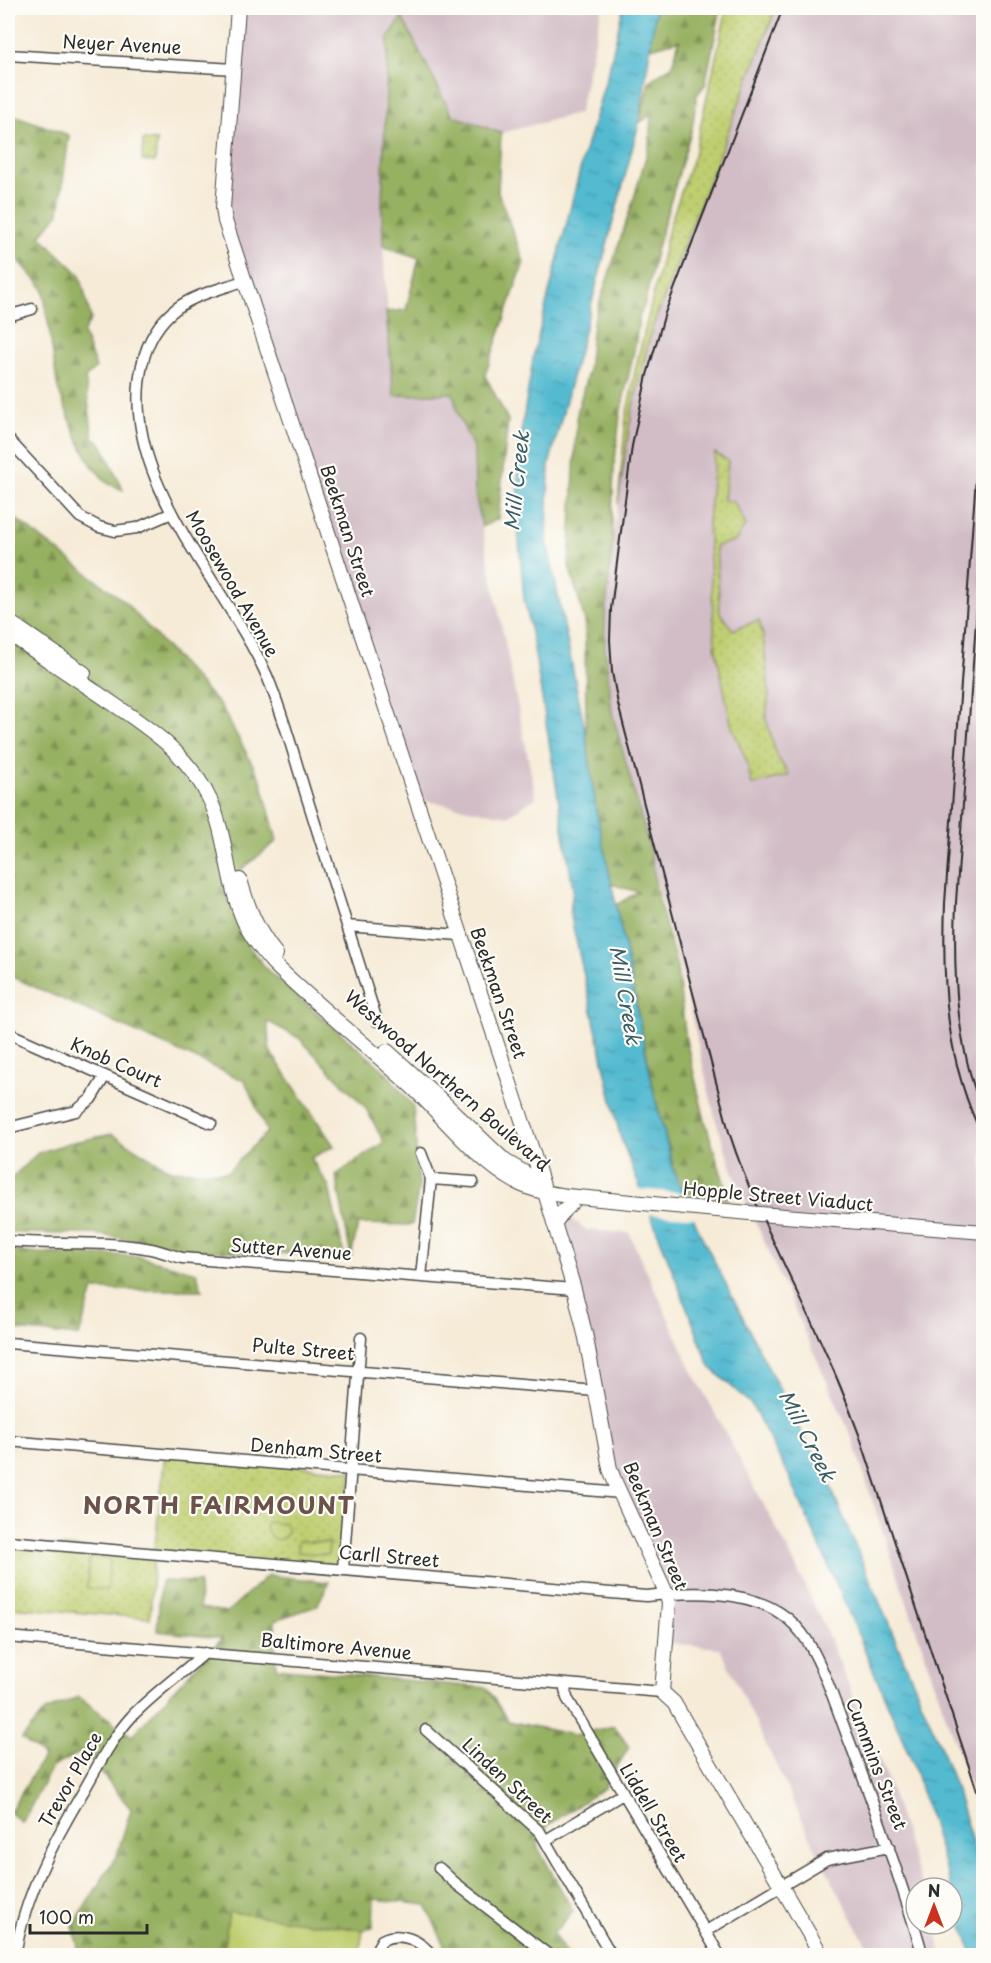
<svg xmlns="http://www.w3.org/2000/svg" width="991" height="1963" font-family="'Playpen Sans',sans-serif">
	<style>
		.industrial { fill: #d2bdc6 }
		.green { fill: url(#green-dots); stroke: #757c4e; stroke-width: 1.5 }
		.forest { fill: url(#forest-firs); stroke: #616e46; stroke-width: 1.5 }
		.pitch { fill: #bfce70; stroke: #757c4e; stroke-width: 1.5 }
		.water { fill: url(#water-ripples); stroke: #3e727e; stroke-width: 1.5 }
		.pier { fill: #f6ebd7 }
		.lines { fill: none; stroke-linecap: round; stroke-linejoin: round }
		.minor-casing { stroke: #494845; stroke-width: 13 }
		.major-casing { stroke: #494845; stroke-width: 16 }
		.minor { stroke: #fff; stroke-width: 10 }
		.major { stroke: #fff; stroke-width: 14 }
		.rail { stroke: #2b2b2b; stroke-width: 2 }
		.major-bridge-casing { stroke: #494845; stroke-width: 16; stroke-linecap: butt }
		.major-bridge { stroke: #fff; stroke-width: 14 }
		.labels { text-anchor: middle; stroke-width: 4.5; stroke-linejoin: round; paint-order: stroke }
		.street-label { font-size: 18px; fill: #2b2b2b; stroke: #fdfcf7 }
		.water-label { font-size: 20px; font-style: italic; fill: #395d65; stroke: #fdfcf7 }
		.district-label { font-size: 24px; font-weight: bold; letter-spacing: 1.5px; fill: #6b5149; stroke: #fdfcf7 }
	</style>
	<defs>
		<pattern id="green-dots" width="8" height="8" patternUnits="userSpaceOnUse" patternTransform="scale(1.5)"><rect width="8" height="8" fill="#bfce70"/><path d="M2 2h.1M6 6h.1" fill="none" stroke="#a4b161" stroke-width="1.8" stroke-linecap="round"/></pattern>
		<pattern id="forest-firs" width="22" height="20" patternUnits="userSpaceOnUse" patternTransform="scale(1.5)"><rect width="22" height="20" fill="#97b162"/><path d="M5 1l3.5 6h-7zM16 11l3.5 6h-7z" fill="#7b9051"/></pattern>
		<pattern id="water-ripples" width="26" height="14" patternUnits="userSpaceOnUse" patternTransform="scale(1.5)"><rect width="26" height="14" fill="#52bad0"/><path d="M2 4q2-2 4 0t4 0M15 11q2-2 4 0t4 0" fill="none" stroke="#4497a9"/></pattern>
	</defs>
	<rect width="100%" height="100%" fill="#fdfcf7"/>
	<filter id="ink" filterUnits="userSpaceOnUse"><feTurbulence type="fractalNoise" baseFrequency=".0167" numOctaves="2"/><feDisplacementMap in="SourceGraphic" scale="12" xChannelSelector="R" yChannelSelector="G"/><feConvolveMatrix kernelMatrix="1 2 1 2 8 2 1 2 1" color-interpolation-filters="sRGB"/></filter>
	<filter id="wash" filterUnits="userSpaceOnUse"><feTurbulence type="fractalNoise" baseFrequency=".008" numOctaves="4" result="noise"/><feDisplacementMap in="SourceGraphic" scale="24" xChannelSelector="R" yChannelSelector="G"/><feGaussianBlur stdDeviation="1.35" result="paint"/><feColorMatrix in="noise" values="0 0 0 0 0 0 0 0 0 0 0 0 0 0 0 0 0 1.4 0 .05"/><feComposite in="paint" operator="in"/></filter>
	<g filter="url(#wash)">
		<rect width="100%" height="100%" fill="#f6ebd7"/>
		<!-- industrial -->
		<path class="industrial" d="M238,8H602L579,113L501,133L452,115L402,18L384,137L383,246L394,396L453,393L459,417L474,449L475,492L536,798L507,816L415,799L225,221Z
			M776,8H983V1825L876,1512L853,1440L734,1174L715,1118L683,979L612,712L608,682L605,618L613,538L632,410L640,374L652,328Z
			M548,1203L587,1230L629,1233L693,1372L790,1554L827,1632L886,1776L923,1888H916V1924H934L942,1955H872L822,1862L720,1648L666,1643L669,1603L621,1493Z"/>
		<!-- green -->
		<path class="green" d="M727,8H776L652,328L632,410L618,504L626,418L636,367L670,224L694,155Z
			M143,140L157,141L155,162L142,161Z
			M715,453L728,461L724,500L734,502L746,525L735,541L716,546L720,613L733,630L759,620L763,635L769,693L766,719L777,756L789,775L752,785L747,762L731,724L715,645L708,522Z
			M165,1454L351,1471L343,1569L154,1554L150,1618L8,1607V1542L154,1554Z"/>
		<!-- forest -->
		<path class="forest" d="M656,8H721L705,85L697,95L692,128L656,251L645,303L639,318L636,341L620,415L614,469L612,518L613,538L605,618V646L612,712L650,850L657,893L677,968L686,1040L705,1121L729,1199L684,1193L674,1171L655,1097L616,905L638,892L611,884L596,809L586,735L585,621L569,566L577,414L588,371L593,323L634,198L649,146L651,115L639,123L649,81L673,65L679,40L651,48V37Z
			M402,17L452,115L501,133L498,192L524,262L485,375L508,420L498,519L482,527L475,492L474,449L459,417L453,393L394,396L386,312L406,310L419,258L383,246L382,205L388,38Z
			M8,113L69,135L59,213L40,236L80,275L91,319L83,333L96,368L85,378L93,438L102,444L123,490L107,483L91,464L78,440L58,389L43,288L8,248Z
			M8,513L124,601L222,708L261,780L277,841L222,885L248,946L269,972L385,1071L413,1106L419,1186L412,1225L358,1224L351,1257L336,1175L384,1142L365,1107L299,1038L267,1021L270,1051L334,1146L311,1158L329,1187L344,1256L193,1250L95,1234L8,1233V1181L38,1153L69,1143L112,1134L170,1170L227,1172L267,1132L245,1081L8,975Z
			M8,1250L29,1253L137,1256L196,1272L202,1290H93L79,1336L8,1329Z
			M268,1575L329,1582L317,1606L275,1620L276,1668L487,1688L508,1721L574,1735L614,1726L629,1747L604,1788L548,1825L537,1846L573,1911L553,1934L567,1955H447L446,1949L426,1905L374,1899L373,1928L363,1930L229,1912L223,1955H80L73,1926L117,1855L131,1809L83,1751L52,1767L22,1823L10,1812L44,1756L22,1739L45,1711L79,1697L132,1736L222,1638L157,1631L161,1581L199,1582L200,1608L227,1612Z"/>
		<!-- pitch -->
		<path class="pitch" d="M268,1522L285,1524C292,1534 281,1543 272,1538L267,1531L266,1523Z
			M298,1541L329,1543L328,1555L297,1552Z
			M89,1558L110,1560L107,1590L87,1588Z
			M229,1912L363,1930L359,1955H223Z"/>
		<!-- water -->
		<path class="water" d="M623,8H656L639,123L549,465L547,541L586,735L596,809L616,905L655,1097L674,1171L699,1231L802,1434L820,1462L939,1743L956,1789L983,1878V1955H972L914,1766L840,1592L789,1476L751,1404L710,1367L620,1136L570,913L573,889L533,643L524,598L517,518L519,446L534,353L583,158L609,69Z"/>
		<!-- pier -->
		<path class="pier" d="M638,1189L687,1193L697,1218L647,1214Z"/>
	</g>
	<g filter="url(#ink)">
		<g class="lines">
			<defs>
				<path id="minor" d="M8,55L234,69
					M243,281C221,289 196,294 177,308C158,322 147,343 142,365C117,476 224,580 267,676C284,716 295,760 308,801C331,875 354,948 377,1021
					M8,316L32,309
					M8,439L80,517L99,527L115,531L137,528L172,513
					M347,926L459,935
					M8,1033L211,1123
					M8,1128L76,1111L91,1099L105,1076
					M431,1179L473,1182
					M8,1241C55,1245 104,1240 151,1249C161,1251 171,1255 182,1258L574,1289
					M421,1277L431,1179L421,1153
					M8,1343L596,1391
					M8,1441L621,1493
					M8,1541L646,1596C688,1592 744,1589 780,1613C791,1620 801,1631 808,1642C827,1674 838,1713 852,1748C878,1816 903,1885 923,1956
					M343,1569L361,1338
					M8,1637L662,1692
					M564,1684L567,1698L720,1956
					M426,1730L540,1832L612,1956
					M546,1840L623,1794
					M439,1868L454,1882L550,1956
					M706,1931L827,1859L889,1847
					M378,1947L382,1940C400,1931 421,1940 432,1956
					M15,1956C24,1897 53,1842 83,1792C98,1766 111,1739 132,1716C154,1693 181,1674 205,1653"/>
				<path id="major" d="M238,8L223,208L225,221L534,1156L574,1289L586,1338L610,1469L615,1482L666,1593L669,1603L662,1692L674,1703L822,1956
					M8,621L84,673
					M8,633C38,653 68,674 99,694C142,724 187,750 210,800C227,836 226,877 241,914C248,933 260,948 273,963C317,1006 366,1044 411,1086C442,1115 478,1162 516,1182C534,1192 557,1195 578,1197
					M240,880C248,908 257,931 276,954
					M387,1051L440,1099L505,1161L525,1173L543,1190
					M760,1214L984,1232
					M554,1224L564,1210L578,1197"/>
			</defs>
			<!-- minor casing -->
			<use href="#minor" class="minor-casing"/>
			<!-- major casing -->
			<use href="#major" class="major-casing"/>
			<!-- minor -->
			<use href="#minor" class="minor"/>
			<!-- major -->
			<use href="#major" class="major"/>
			<!-- rail -->
			<path class="rail" d="M783,8L665,313L647,375L632,446L611,609L610,640L612,672L618,704L729,1132C757,1219 803,1297 838,1381C846,1400 853,1419 860,1437L984,1812
				M984,368L945,903C942,985 946,1064 984,1139
				M984,510L956,902C953,975 956,1046 984,1115"/>
			<defs>
				<path id="major-bridge" d="M578,1197L760,1214"/>
			</defs>
			<!-- major-bridge casing -->
			<use href="#major-bridge" class="major-bridge-casing"/>
			<!-- major-bridge -->
			<use href="#major-bridge" class="major-bridge"/>
		</g>
	</g>
	<g class="labels">
		<!-- street labels -->
		<g class="street-label">
			<text transform="translate(122 45) rotate(3)" y="6">Neyer Avenue</text>
			<text transform="translate(347 531) rotate(72)" y="6">Beekman Street</text>
			<text transform="translate(232 584) rotate(60)" y="6">Moosewood Avenue</text>
			<text transform="translate(498 993) rotate(71)" y="6">Beekman Street</text>
			<text transform="translate(116 1063) rotate(24)" y="6">Knob Court</text>
			<text transform="translate(447 1081) rotate(41)" y="6">Westwood Northern Boulevard</text>
			<text transform="translate(778 1197) rotate(5)" y="6">Hopple Street Viaduct</text>
			<text transform="translate(291 1250) rotate(4)" y="6">Sutter Avenue</text>
			<text transform="translate(303 1350) rotate(5)" y="6">Pulte Street</text>
			<text transform="translate(316 1451) rotate(5)" y="6">Denham Street</text>
			<text transform="translate(655 1526) rotate(67)" y="6">Beekman Street</text>
			<text transform="translate(389 1557) rotate(5)" y="6">Carll Street</text>
			<text transform="translate(336 1647) rotate(5)" y="6">Baltimore Avenue</text>
			<text transform="translate(876 1764) rotate(69)" y="6">Cummins Street</text>
			<text transform="translate(71 1780) rotate(-60)" y="6">Trevor Place</text>
			<text transform="translate(507 1781) rotate(43)" y="6">Linden Street</text>
			<text transform="translate(653 1813) rotate(59)" y="6">Liddell Street</text>
		</g>
		<!-- water labels -->
		<g class="water-label">
			<text transform="translate(517 481) rotate(-84)" y="7">Mill Creek</text>
			<text transform="translate(625 995) rotate(80)" y="7">Mill Creek</text>
			<text transform="translate(807 1436) rotate(63)" y="7">Mill Creek</text>
		</g>
		<!-- district labels -->
		<g class="district-label">
			<text x="219" y="1514">NORTH FAIRMOUNT</text>
		</g>
	</g>
	<!-- margin -->
	<rect width="991" height="1963" fill="none" stroke="#fdfcf7" stroke-width="30"/>
	<!-- north arrow -->
	<g transform="translate(934 1906)"><circle r="28" fill="#fdfcf7" stroke="#a9a8a5" stroke-width="1.5"/>
	<path d="M0-4.5L10 22L0 15L-10 22Z" fill="#c8321e"/>
	<text y="-9" font-size="16" font-weight="bold" text-anchor="middle" fill="#2b2b2b">N</text>
	</g>
	<!-- scale -->
	<path d="M30 1924v9h117v-9" fill="none" stroke="#2b2b2b" stroke-width="3"/>
	<text x="39" y="1924" font-size="18" fill="#2b2b2b" stroke="#fdfcf7" stroke-width="4.5" paint-order="stroke">100 m</text>
</svg>
